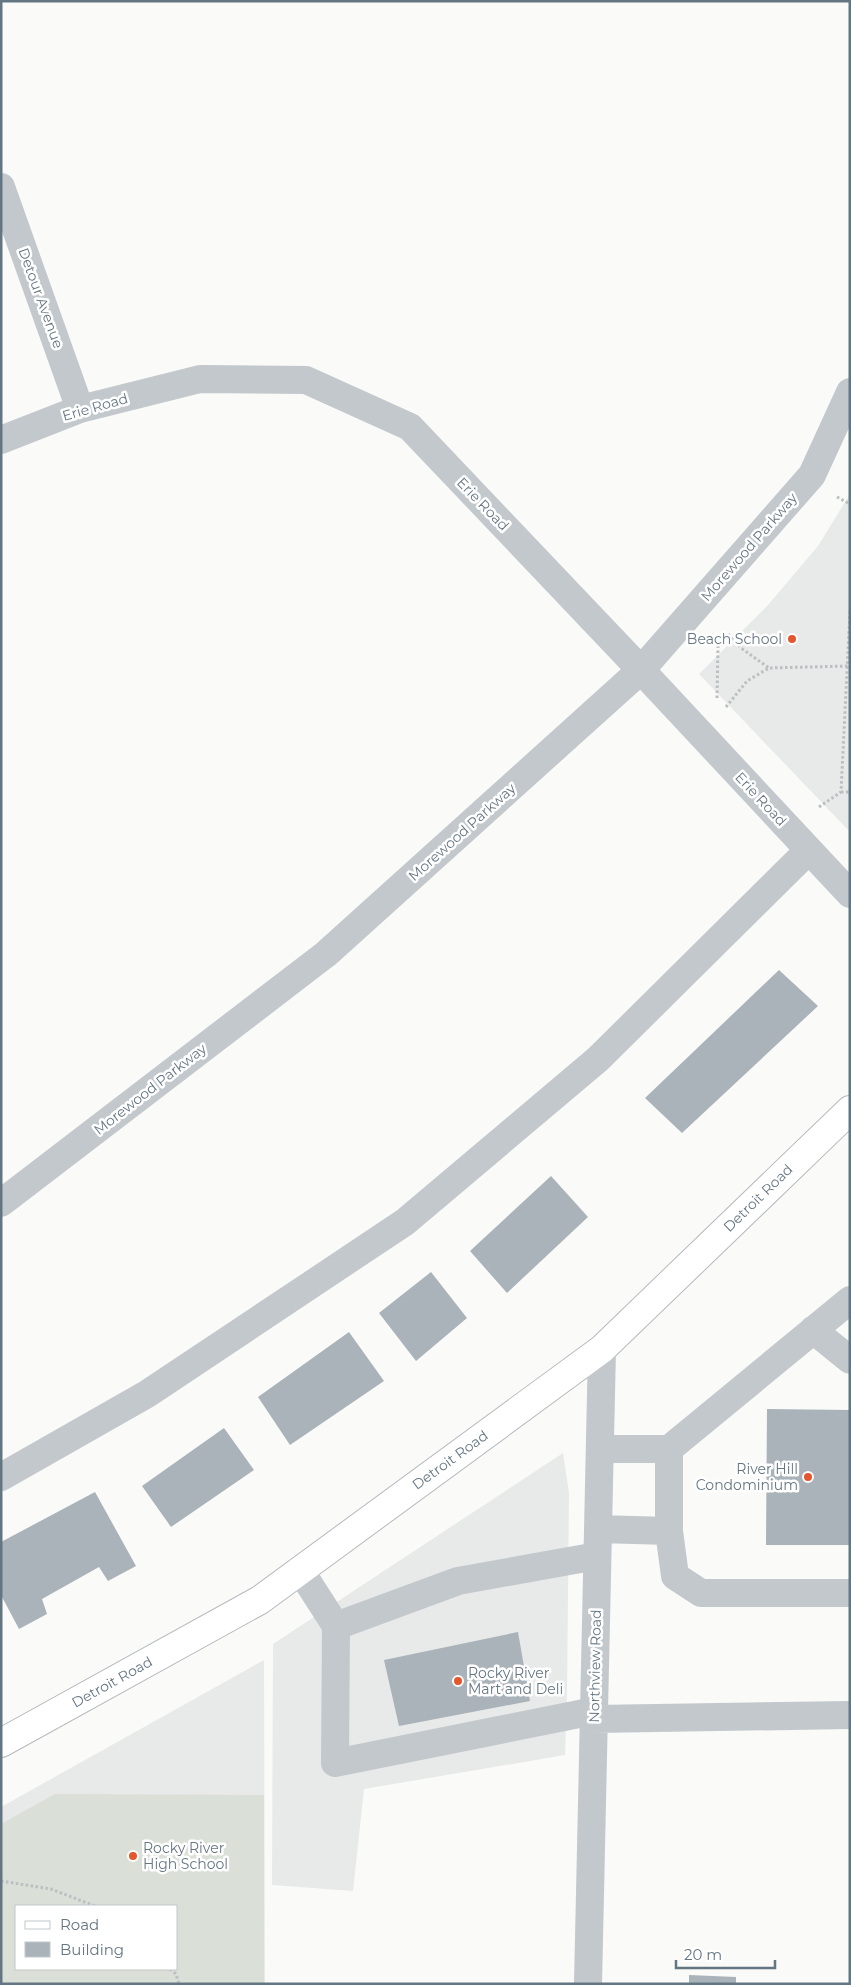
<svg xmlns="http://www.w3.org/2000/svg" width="851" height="1985" font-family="Montserrat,sans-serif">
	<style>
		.built { fill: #e8e9e9; fill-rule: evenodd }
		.pitch { fill: #dadfd7; fill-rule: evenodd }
		.building { fill: #aab3b9 }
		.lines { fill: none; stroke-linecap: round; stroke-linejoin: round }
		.major-casing { stroke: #b5babe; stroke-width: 30 }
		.path { stroke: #bbbfc2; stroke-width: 3; stroke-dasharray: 2.5 2.5; stroke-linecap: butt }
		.minor { stroke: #c3c8cc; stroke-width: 28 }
		.major { stroke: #fff; stroke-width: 28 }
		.poi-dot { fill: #e4572e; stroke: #fff; stroke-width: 2 }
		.labels { text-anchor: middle; stroke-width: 5; stroke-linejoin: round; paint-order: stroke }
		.street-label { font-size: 14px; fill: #657683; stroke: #fff }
		.poi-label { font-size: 14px; fill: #657683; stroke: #fff; text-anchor: end }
	</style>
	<rect width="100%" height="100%" fill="#fafaf8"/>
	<!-- built -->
	<path class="built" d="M850,494V832L699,674L768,605L818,546Z
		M563,1453L569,1493L567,1695L565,1755L364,1789L353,1891L272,1885L273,1644Z
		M264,1660L265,1984H1V1807ZM16,1906H176V1969H16Z"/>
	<!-- pitch -->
	<path class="pitch" d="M55,1794L264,1795V1984H1V1824ZM16,1906H176V1969H16Z"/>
	<!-- building -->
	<path class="building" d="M779,970L818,1006L682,1133L645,1098Z
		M551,1176L588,1217L507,1293L470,1251Z
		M431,1272L467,1318L416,1361L379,1313Z
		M349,1332L384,1381L290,1445L258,1397Z
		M767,1409L850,1410V1545H766Z
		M224,1428L254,1470L171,1527L142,1486Z
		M95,1492L136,1566L108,1581L99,1567L42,1599L47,1614L19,1629L1,1595V1542Z
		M518,1632L530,1701L399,1726L384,1660Z
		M689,1975L736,1977V1984H689Z"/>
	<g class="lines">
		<defs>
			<path id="major" d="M1,1743L260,1600L602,1349L850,1110"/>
		</defs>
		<!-- major casing -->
		<use href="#major" class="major-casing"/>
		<!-- path -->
		<path class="path" d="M837,497L850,504
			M728,634L741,648L769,668
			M717,698L718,645
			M726,707L747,681L769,668L849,666
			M841,792H850
			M819,807L841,792L850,611
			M1,1881L51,1889L95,1906
			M170,1969L176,1974L179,1984"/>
		<!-- minor -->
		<path class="minor" d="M1,187L80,409
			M1,440L80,409L200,379L306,380L410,427L641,670L850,894
			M1,1203L326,954L641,670L812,475L850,392
			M813,1330L850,1360
			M600,1449H669L850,1300
			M1,1477L147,1394L405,1222L598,1059L809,850
			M598,1529L669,1531V1449
			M669,1531L675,1576L701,1593H850
			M300,1570L336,1626L458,1581L597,1556
			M336,1626L335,1763L594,1711
			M594,1719L850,1715
			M588,1984L602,1349"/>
		<!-- major -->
		<use href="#major" class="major"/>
	</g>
	<!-- markers -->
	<g class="poi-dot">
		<circle cx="792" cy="639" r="5"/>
		<circle cx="808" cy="1477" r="5"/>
		<circle cx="458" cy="1681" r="5"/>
		<circle cx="133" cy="1856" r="5"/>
	</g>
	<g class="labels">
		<!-- street labels -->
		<g class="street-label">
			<text transform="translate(41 298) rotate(70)" y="5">Detour Avenue</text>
			<text transform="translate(95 407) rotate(-16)" y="5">Erie Road</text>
			<text transform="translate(483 504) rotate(46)" y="5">Erie Road</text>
			<text transform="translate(749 547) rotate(-49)" y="5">Morewood Parkway</text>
			<text transform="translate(761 799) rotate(47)" y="5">Erie Road</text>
			<text transform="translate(462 832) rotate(-42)" y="5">Morewood Parkway</text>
			<text transform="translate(150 1089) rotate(-38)" y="5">Morewood Parkway</text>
			<text transform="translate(758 1198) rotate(-44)" y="5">Detroit Road</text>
			<text transform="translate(450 1460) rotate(-36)" y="5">Detroit Road</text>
			<text transform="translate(595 1666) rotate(-89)" y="5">Northview Road</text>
			<text transform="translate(112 1682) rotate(-29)" y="5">Detroit Road</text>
		</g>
		<!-- poi labels -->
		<g class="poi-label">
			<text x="782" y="644">Beach School</text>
			<text x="798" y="1474">River Hill<tspan x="798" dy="16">Condominium</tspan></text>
			<text x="468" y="1678" text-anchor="start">Rocky River<tspan x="468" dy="16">Mart and Deli</tspan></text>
			<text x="143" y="1853" text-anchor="start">Rocky River<tspan x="143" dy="16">High School</tspan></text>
		</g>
	</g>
	<!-- border -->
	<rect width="851" height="1985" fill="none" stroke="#657683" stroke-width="5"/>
	<!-- legend -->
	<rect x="15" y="1905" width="162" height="65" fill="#ffffff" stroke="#c1c8cd"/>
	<rect x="25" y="1921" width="25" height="8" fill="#ffffff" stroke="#c1c8cd"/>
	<text x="60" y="1930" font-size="15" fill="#657683">Road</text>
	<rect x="25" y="1942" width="25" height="15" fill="#aab3b9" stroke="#c1c8cd"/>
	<text x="60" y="1955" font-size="15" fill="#657683">Building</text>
	<!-- scale -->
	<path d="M676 1960v8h99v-8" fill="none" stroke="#657683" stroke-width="2.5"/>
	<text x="684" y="1960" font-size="15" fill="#657683" stroke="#ffffff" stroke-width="4" paint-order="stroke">20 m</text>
</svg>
